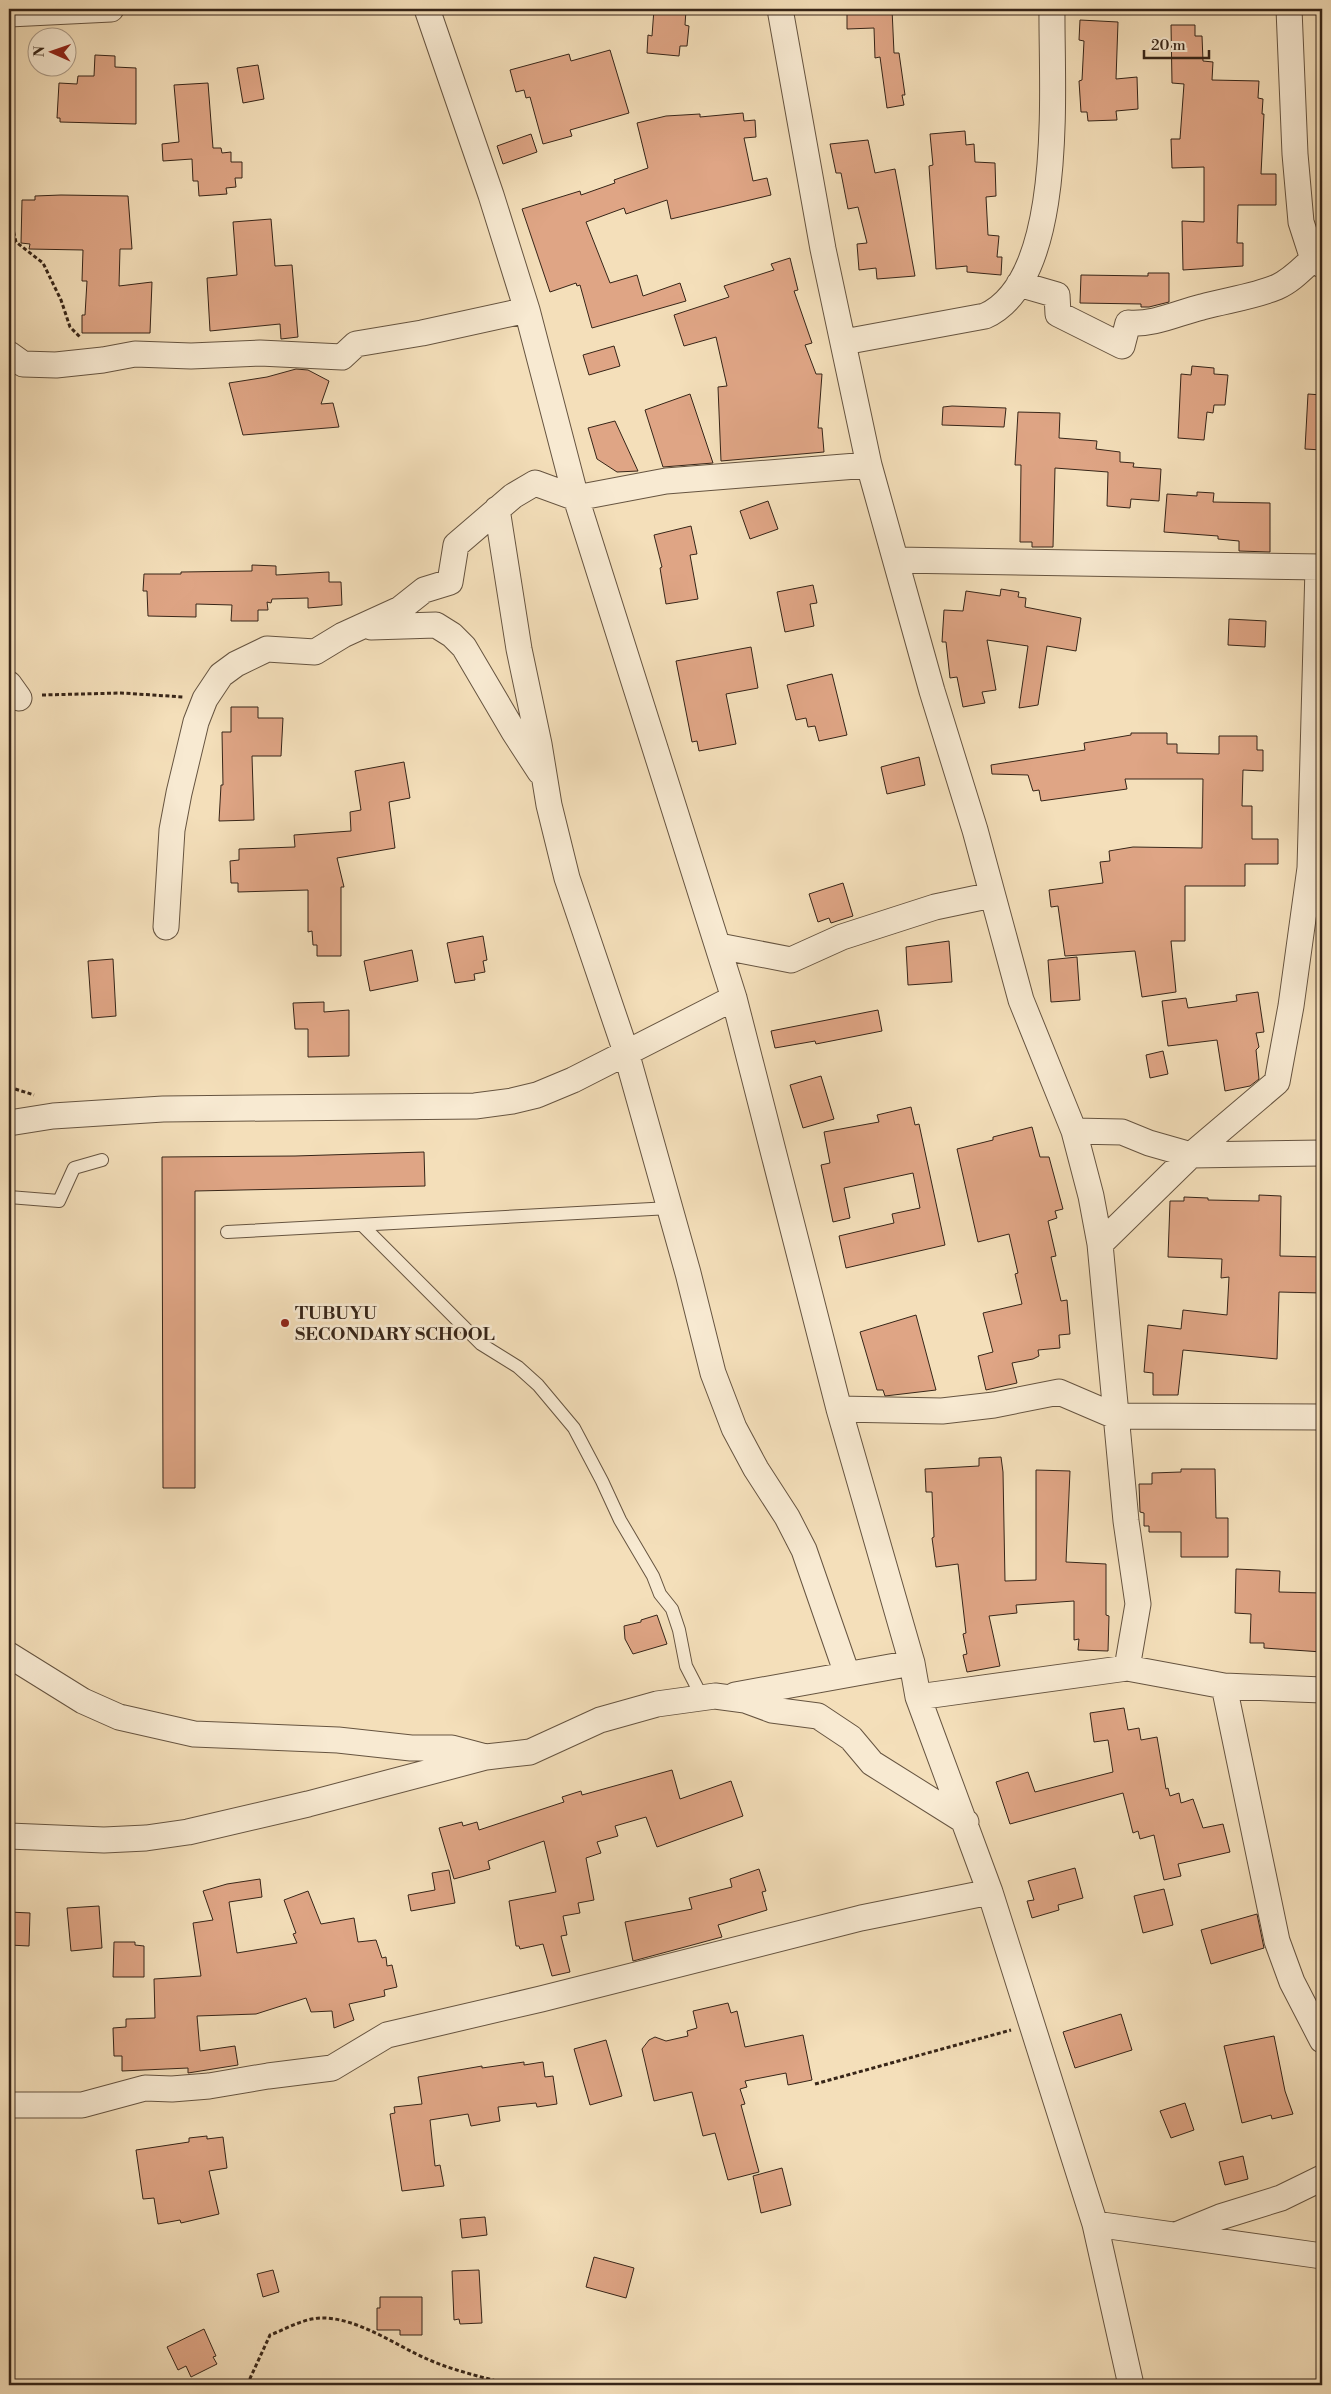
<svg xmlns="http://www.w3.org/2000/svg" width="1331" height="2394" font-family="'Libre Bodoni',serif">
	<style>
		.building { fill: #dfa585; stroke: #372518 }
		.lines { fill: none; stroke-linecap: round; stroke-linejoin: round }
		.service-casing { stroke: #665440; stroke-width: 14 }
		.minor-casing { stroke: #665440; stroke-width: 27 }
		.path { stroke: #372518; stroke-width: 3; stroke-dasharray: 4 2.5; stroke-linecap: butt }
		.service { stroke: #f8ead2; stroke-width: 12 }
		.minor { stroke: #f8ead2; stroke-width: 25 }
		.poi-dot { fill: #8f2418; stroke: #f8ead2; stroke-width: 2 }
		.labels { text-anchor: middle; stroke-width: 5; stroke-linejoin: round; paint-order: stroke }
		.poi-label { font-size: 18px; font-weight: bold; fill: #372518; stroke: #f8ead2; text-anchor: start }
	</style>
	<rect width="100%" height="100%" fill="#f4dfba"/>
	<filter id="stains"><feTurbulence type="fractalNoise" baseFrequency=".004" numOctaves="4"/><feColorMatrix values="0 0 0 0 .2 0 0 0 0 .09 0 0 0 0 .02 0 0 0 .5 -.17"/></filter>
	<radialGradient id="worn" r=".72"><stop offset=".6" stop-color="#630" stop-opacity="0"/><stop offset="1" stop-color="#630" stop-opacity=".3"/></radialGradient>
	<!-- building -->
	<path class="building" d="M654,9L686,10L685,25L689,26L687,46H680L679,56L647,53L648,35L652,36Z
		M853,9H892L894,53H899L905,95H902L904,105L887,108L880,57L875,58L874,28L847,29V12H854Z
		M1080,20L1118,22L1116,79L1137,77L1138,109L1116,111L1117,120L1088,121L1087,112H1081L1079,81L1082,80L1084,41L1079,40Z
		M1171,25H1195V36H1202L1203,61L1213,62L1212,80L1259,81L1258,98L1263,99L1262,114H1264L1261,174H1276V205H1238L1237,243H1243V266L1183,270L1182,221L1204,222V167L1172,168L1171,139H1180L1184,84L1172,83Z
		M610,50L629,113L570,130L572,136L543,144L530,97L526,98L524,90L516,92L510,70L569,54L571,61Z
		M95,55L115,56V67L136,68V124L60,122V118H57L59,83L77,84L78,76H94Z
		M258,65L264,99L243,103L237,68Z
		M208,83L213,148H221L222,153L231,152V162H242V178H235L236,187L226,188L227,194L199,196L198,181H193L192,159L163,161L162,144L179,142L174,85Z
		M743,113L744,121L755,120L756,137L744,138L753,181L767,178L771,195L671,219L667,200L626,214L624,208L586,222L610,283L637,275L643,296L680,283L686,301L592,328L580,285L577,286L576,283L550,292L522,209L580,191L581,195L615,183L614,180L648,168L637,123L666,116L700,114V117Z
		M965,131L966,145L974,144L975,162L995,163L996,196L986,197L988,235L999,236L997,257H1002L1001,275L967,272V266L936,269L929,166L933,165L930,134Z
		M531,134L537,152L503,164L497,146Z
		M868,140L875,173L895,169L915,276L877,279L876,268L859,270L857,244L867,243L858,207L848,209L841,173H836L830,144Z
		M61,195L128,196L132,249H120L119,286L152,282L150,333H82V315H85L87,281H82L83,250L29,249L30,244L21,243L22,200H35V196Z
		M271,219L275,266L292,265L298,337L281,339L280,324L210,331L207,278L237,275L233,222Z
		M790,258L798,290L794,291L812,343L805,345L816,374H822L818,428H822L824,452L721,461L718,387L727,386L716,337L684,346L674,315L729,297L724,286L774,270L771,264Z
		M1148,273H1169V302L1149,307H1141V304L1080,303L1081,275L1148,276Z
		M614,346L620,366L589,375L583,355Z
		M1192,366L1214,368V374L1228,375L1225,405H1214L1213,413L1207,412L1204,440L1178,438L1181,374L1191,375Z
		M296,369L308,370L329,381L321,404L333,403L339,427L243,435L229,383L267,377Z
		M690,394L713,463L663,467L645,410Z
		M1308,394L1322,395V450L1305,449Z
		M952,406L1006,408L1004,427L942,425L943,407Z
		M1018,412L1060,413L1059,438L1097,441L1096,449L1120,452V462L1134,463L1133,467L1161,469L1159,501L1131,499L1130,508L1107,506L1108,472L1055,468L1053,547H1032V542H1020L1021,465H1015Z
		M615,421L638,471L617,472L597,459L588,428Z
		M1197,492L1214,493L1213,502L1270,503V552L1239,551V541L1218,539V536L1164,532L1167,494L1197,496Z
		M768,501L778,529L750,539L740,511Z
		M691,526L697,554L690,555L698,599L666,604L660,568L662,567L654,535Z
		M252,565L276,566V575L329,572V582H341L342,605L308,608V598L272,599L271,603L267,602L268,610H258V621H231L232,605L196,604V617L148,616L147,591H143L144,574H181V572L252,571Z
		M813,585L817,603L810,604L814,626L785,632L777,592Z
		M1001,589L1019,592L1018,597L1026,598L1025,607L1081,618L1076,651L1047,646L1038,705L1019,708L1028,646L987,640L996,690L982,692L985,703L963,707L957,677L950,678L946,642H942L944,610L963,611L966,591L1000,596Z
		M1229,619L1266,621L1265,647L1228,645Z
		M751,647L758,688L726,694L736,744L699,751L697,741L692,742L676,661Z
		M832,674L847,735L819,741L815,726L808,727L806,718L796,720L787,685Z
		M231,707H258V718H283L281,756H252L254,820L219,821L221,785H223L222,732H231Z
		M1131,733H1167V744H1177V753L1219,754V736H1257V750H1263V771L1243,770L1242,806H1252V839H1278V864H1245V886H1185V941H1171L1176,992L1142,997L1135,951L1065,956L1058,906L1051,907L1049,890L1103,883L1100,862L1110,861L1109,851L1133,847L1202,848L1203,779H1125L1127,789L1041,801L1039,790L1033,791L1028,775L992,774L991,765L1085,750L1084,743L1131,735Z
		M919,757L925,785L887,794L881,767Z
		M404,762L410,798L389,802L395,848L337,858L344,887H341V956H317V945H313L312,931L308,932V890L238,892V883H231L230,861L239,860V849L295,847L294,835L351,831L350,812L361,810L355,771Z
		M843,883L853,916L831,923L829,918L818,922L809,894Z
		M483,936L487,960L483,961L485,972L474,974L475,980L455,983L447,943Z
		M949,941L952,982L908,985L906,947Z
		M412,950L418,981L370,991L364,961Z
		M1077,957L1080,1000L1051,1002L1048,960Z
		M113,959L116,1016L92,1018L88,961Z
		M1258,992L1264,1032L1256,1033L1259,1047L1256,1050L1259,1079L1250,1086L1225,1091L1217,1040L1168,1046L1162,1001L1186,998L1188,1008L1237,1001L1236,995Z
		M324,1002V1012L349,1010V1056L308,1057V1029H295L293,1003Z
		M878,1010L882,1031L816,1044L815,1041L775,1048L771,1031Z
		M1163,1051L1168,1074L1150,1078L1146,1055Z
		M821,1076L834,1119L803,1128L790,1085Z
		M911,1107L915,1125L919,1124L945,1245L846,1268L839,1236L894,1223L892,1214L920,1208L913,1173L844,1188L850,1218L833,1222L821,1165L830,1163L824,1132L879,1122L877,1115Z
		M1032,1127L1040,1157H1049L1063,1209L1055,1211L1057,1218L1048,1221L1056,1256L1051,1257L1061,1301L1067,1300L1070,1334L1059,1335L1060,1348L1038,1350L1039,1356L1033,1359L1012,1363L1017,1383L986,1390L978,1356L993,1352L983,1313L1022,1304L1015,1274L1018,1273L1009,1234L978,1242L957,1149L993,1140V1137Z
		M424,1152L425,1186L195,1191V1488H163L162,1157L295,1156Z
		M1259,1195L1281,1196L1280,1256L1322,1257V1293L1279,1292L1277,1359L1183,1350L1178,1395H1153V1373L1144,1372L1148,1325L1181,1329L1183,1310L1227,1315L1229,1277L1221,1278L1222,1259L1168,1257L1170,1201H1184V1197L1208,1198V1200L1259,1201Z
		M916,1315L936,1390L885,1396L883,1390H877L860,1332Z
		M1001,1457L1003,1472L1005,1581L1036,1580V1470L1070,1471L1066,1562L1106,1564V1615L1109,1616L1108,1651L1078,1650L1079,1639L1074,1640V1601L1016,1605L1017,1613L989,1616L1000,1666L967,1672L963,1655L967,1654L963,1634L966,1633L958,1564L936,1567L932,1538L934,1537L932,1492H926L925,1469L979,1466V1458Z
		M1181,1469H1215L1216,1518H1228V1557H1181V1532H1149V1526H1144V1513L1140,1512L1139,1484H1152V1473L1181,1472Z
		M1236,1569L1280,1571L1279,1592L1322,1593V1652L1264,1648V1643H1250L1251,1614L1235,1613Z
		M657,1615L667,1644L633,1654L625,1639L624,1626L641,1622V1620Z
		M1124,1708L1128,1730L1139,1728L1141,1740L1157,1737L1166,1789L1168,1788L1170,1796L1179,1793L1181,1803L1193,1799L1203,1828L1223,1824L1230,1852L1178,1864L1181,1876L1164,1880L1154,1835L1140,1839L1138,1831L1133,1833L1123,1793L1010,1824L996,1782L1028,1772L1035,1792L1113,1772L1108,1740L1094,1742L1090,1713Z
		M672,1770L680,1799L731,1781L743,1816L657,1847L646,1817L615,1826L618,1836L597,1842L601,1853L586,1858L594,1900L578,1903L580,1913L563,1916L567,1935L561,1936L570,1972L552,1976L543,1944L520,1949L519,1946H516L509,1901L556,1892L544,1841L488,1861L490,1869L454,1879L439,1828L462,1822L463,1826L477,1822L479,1830L564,1802L562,1797L581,1791L582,1795Z
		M1075,1868L1083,1898L1058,1905L1059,1910L1032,1918L1027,1901L1034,1900L1028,1881Z
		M759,1869L766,1891L762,1892L767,1910L718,1925L722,1937L633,1961L625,1922L692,1909L689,1898L732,1887L730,1879Z
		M449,1870L455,1903L411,1911L408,1895L435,1890L432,1873Z
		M260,1879L262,1897L229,1902L237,1953L297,1943L293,1934L296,1933L284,1900L308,1891L321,1924L354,1918L358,1942L376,1940L382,1958L386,1957L387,1966L392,1965L397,1987L384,1990L385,1996L349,2004L354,2020L334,2028L332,2011L311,2012L306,1998L256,2014L197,2016L200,2051L235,2046L238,2065L188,2073V2068L122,2071V2056H114L113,2028L126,2027V2019L155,2018L154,1979L201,1976L193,1923L213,1920L203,1891L227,1884Z
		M1164,1889L1173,1925L1143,1933L1134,1896Z
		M99,1906L102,1948L71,1951L67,1908Z
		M9,1912L30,1913L29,1946L9,1945Z
		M1257,1914L1264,1948L1211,1964L1201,1930Z
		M114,1942H135V1945L144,1946V1977H113Z
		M728,2003L731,2013L737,2011L745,2047L803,2035L812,2080L788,2085L786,2073L745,2081L747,2087L740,2089L745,2104L741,2105L759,2172L728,2180L715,2133L703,2136L692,2092L654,2101L642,2049L649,2040L655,2037L666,2041L688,2036L687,2031L697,2028L693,2011Z
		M1121,2014L1132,2050L1075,2068L1063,2032Z
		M1274,2036L1285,2091L1293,2114L1272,2119L1271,2115L1242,2123L1224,2046Z
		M606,2040L622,2096L590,2105L574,2049Z
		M524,2062V2065L543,2062L545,2077L553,2076L557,2104L537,2107L536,2103L498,2107L500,2121L471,2126L468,2114L430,2120L435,2166L440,2165L444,2186L402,2191L390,2114L395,2113L394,2107L422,2104L418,2077L482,2066V2068Z
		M1185,2103L1194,2130L1171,2138L1160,2111Z
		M207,2136V2139L223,2137L227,2168L209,2171L219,2214L181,2223L180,2220L158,2224L154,2198L143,2199L136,2150L189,2142V2138Z
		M1243,2156L1248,2179L1225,2185L1219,2162Z
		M782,2168L791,2205L761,2213L753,2176Z
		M485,2217L487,2235L462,2238L460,2219Z
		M594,2257L634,2268L626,2298L586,2287Z
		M273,2270L279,2292L263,2297L257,2274Z
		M479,2270L482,2323L460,2324L459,2319L454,2320L452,2271Z
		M380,2297H422V2335H400V2330H377V2308H380Z
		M204,2329L216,2356L213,2357L217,2364L191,2377L186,2366L178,2370L167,2347Z"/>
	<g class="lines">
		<defs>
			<path id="service" d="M9,1197L59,1201L74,1168L102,1160
				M362,1225L481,1344L518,1367L538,1385L574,1428L602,1481L620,1520L653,1576L660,1594L672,1609L679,1630L686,1666L702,1697
				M227,1232L670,1208"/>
			<path id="minor" d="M427,9L491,195L527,310L576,498L734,998L839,1409L912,1663L918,1697L990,1892L1095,2224L1131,2385
				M780,9L823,249L869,465L932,691L975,830L1021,1000L1074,1131L1091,1196L1100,1244L1126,1521L1138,1604L1127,1668
				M1289,9L1295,154L1301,222L1312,256L1322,265
				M9,14L111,9
				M1019,284L1057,295L1058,314L1122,346L1128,323C1155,325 1177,313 1202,307C1227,300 1253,297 1277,287C1291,281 1302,269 1313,259
				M844,342L985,316C1067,279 1051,84 1052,9
				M9,354L23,364L56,365L103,360L135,354L191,356L260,353L342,357L356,344L422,333L527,310
				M497,509L519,649L539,744L549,805L567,878L626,1052L688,1273L713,1373L734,1428L756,1469L787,1517L804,1550L847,1674
				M896,560L1322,567
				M371,627L436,625L452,635L464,647L514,732L540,772
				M9,684L19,698
				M166,927L172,830L179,793L196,722L205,699L221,675L236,664L267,649L315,652L343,635L400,609L424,590L450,582L456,545L513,496L535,483L576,498L666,481L869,465
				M719,946L791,960L842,937L935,907L992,895
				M9,1123L53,1116L163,1109L475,1106L512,1101L537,1095L573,1080L734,998
				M1074,1131L1122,1132L1149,1143L1191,1155L1277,1082L1291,1006L1310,868L1318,567
				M1100,1244L1191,1155L1322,1153
				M839,1409L942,1411L994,1405L1059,1392L1115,1416L1322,1417
				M9,1655L83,1701L119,1717L194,1734L338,1740L411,1748H452L486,1757
				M1224,1686L1277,1941L1292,1982L1322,2040
				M735,1695L912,1663
				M918,1697L1127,1668L1224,1686L1322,1690
				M9,1836L104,1840L146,1838L188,1832L308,1804L486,1757L530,1752L600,1720L657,1704L715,1696L745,1700L772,1710L818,1716L851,1738L872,1763L966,1822
				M9,2105H82L145,2088L172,2089L209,2086L268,2076L332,2068L387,2035L541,1999L861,1918L990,1892
				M1095,2224L1322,2256
				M1176,2235L1220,2217L1281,2198L1322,2178"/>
		</defs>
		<!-- service casing -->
		<use href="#service" class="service-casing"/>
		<!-- minor casing -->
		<use href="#minor" class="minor-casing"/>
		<!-- path -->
		<path class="path" d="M9,213L16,242L43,263L61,300L70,327L81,338
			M42,695L121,693L183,697
			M9,1087L34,1095
			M815,2084L1011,2030
			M247,2385L270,2335C286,2329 302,2319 320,2318C357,2317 395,2345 427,2359C454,2371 483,2377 511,2385"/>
		<!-- service -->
		<use href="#service" class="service"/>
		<!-- minor -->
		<use href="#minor" class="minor"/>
	</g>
	<!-- markers -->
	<circle class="poi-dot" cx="285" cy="1323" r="5"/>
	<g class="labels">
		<!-- poi labels -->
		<g class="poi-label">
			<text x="295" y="1319">TUBUYU<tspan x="295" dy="21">SECONDARY SCHOOL</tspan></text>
		</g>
	</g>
	<!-- margin -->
	<rect width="1331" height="2394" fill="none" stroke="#f4dfba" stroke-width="30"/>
	<rect x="10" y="10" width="1311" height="2374" fill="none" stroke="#372518" stroke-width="2.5"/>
	<rect x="15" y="15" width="1301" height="2364" fill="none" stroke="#372518"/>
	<!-- north arrow -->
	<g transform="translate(52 52) rotate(272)"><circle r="24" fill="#f8ead2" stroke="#ab9b88"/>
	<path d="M0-4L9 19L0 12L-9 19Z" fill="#8f2418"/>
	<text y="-8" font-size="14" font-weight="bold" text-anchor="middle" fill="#372518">N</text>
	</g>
	<!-- scale -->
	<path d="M1144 50v8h65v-8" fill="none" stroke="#372518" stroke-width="2.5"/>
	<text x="1151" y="50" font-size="15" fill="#372518" stroke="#f8ead2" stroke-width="4" paint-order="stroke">20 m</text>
	<rect width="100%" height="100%" filter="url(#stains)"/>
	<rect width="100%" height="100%" fill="url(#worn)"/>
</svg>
